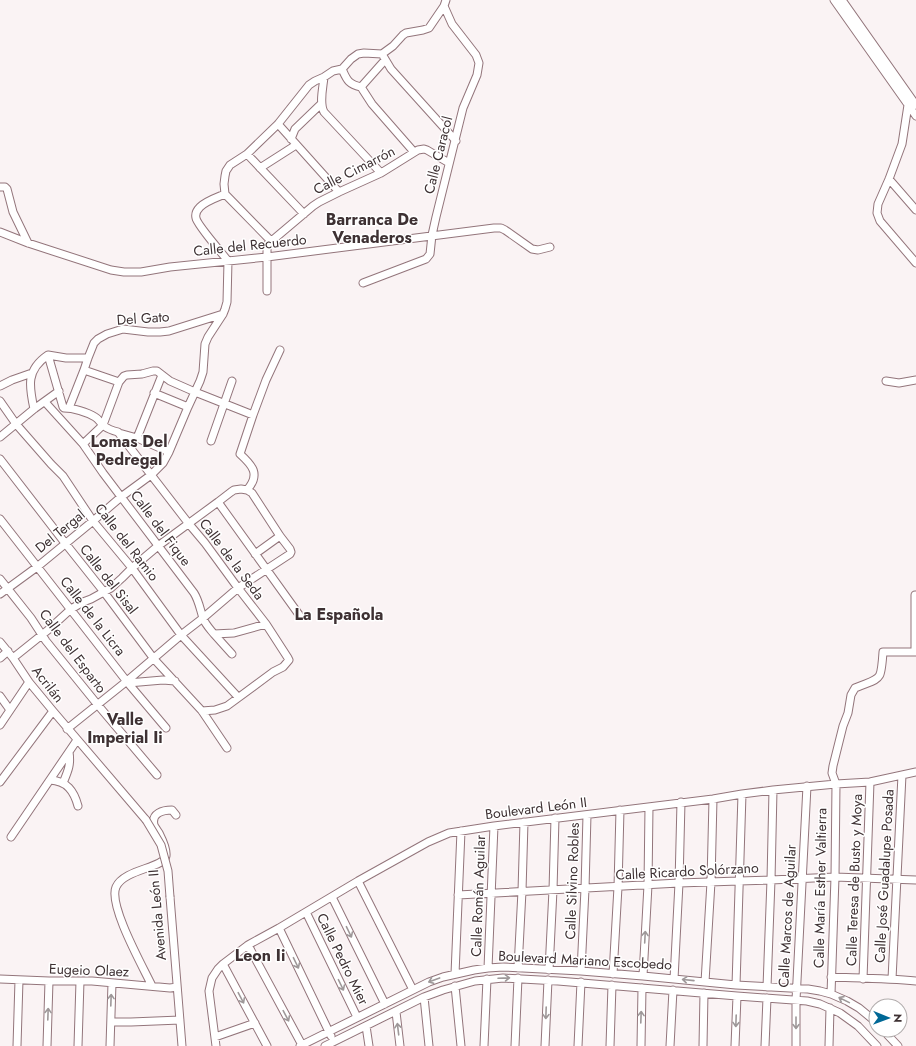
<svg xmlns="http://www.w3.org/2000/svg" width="916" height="1046" font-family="Jost,sans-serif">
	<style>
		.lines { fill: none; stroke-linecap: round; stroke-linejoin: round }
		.minor-casing { stroke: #93757b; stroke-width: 9 }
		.minor { stroke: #fff; stroke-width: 7 }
		.minor-bridge-casing { stroke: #93757b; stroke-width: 9; stroke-linecap: butt }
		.minor-bridge { stroke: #fff; stroke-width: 7 }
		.oneway { stroke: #9e9899 }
		.labels { text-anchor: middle; stroke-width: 3; stroke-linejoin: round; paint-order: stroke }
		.street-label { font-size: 14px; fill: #3e3133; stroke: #fff }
		.quarter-label { font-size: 16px; font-weight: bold; fill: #3e3133; stroke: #fff }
	</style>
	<rect width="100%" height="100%" fill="#faf3f4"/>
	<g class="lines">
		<defs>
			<path id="minor" d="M834,0L916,116
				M842,0L916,105
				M382,54L391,69L456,141
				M342,69C347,80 348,84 361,87
				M324,77C323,88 319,103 324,112L381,173
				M361,87L372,104L414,152
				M361,87L385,60
				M908,105L902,144L889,179L878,204L877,213L880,221L916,263
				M278,124L339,192
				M291,139L295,129L321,104
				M247,154L304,214
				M260,168L296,145
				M889,179L916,210
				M0,187H5L7,189L13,212L28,243
				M225,194L224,184L225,176L226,171L230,165L247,154L278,124L309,85L315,81L324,77L333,71L342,69L351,59L358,54L364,53L382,54L393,46L403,35L406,33L423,30L429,28L444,6L446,0
				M225,194L271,241
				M0,232L28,243L111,270L124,272H141L170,267L267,257L494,228H501L505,230L532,249L538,250L550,247
				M363,283L426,259L430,254L432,235L436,217L463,108L477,75L479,63L476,55L452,24L444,6
				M267,291V248L268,244L313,206L319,202L339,192L381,173L418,150L424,149L427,150L449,163
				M48,355L63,407L64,408C73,408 87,412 95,417C99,419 100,423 104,426C108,429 114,431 118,432L189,524L205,543L238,588L266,624L288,658L289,660L283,667L273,672L227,706L215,710L202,711
				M84,370L119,382L124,376L127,375L142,374L153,371H157L170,381L195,392L253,415
				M886,381L899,383L916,380
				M0,386L12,380L32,373
				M154,393L188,407
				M0,401L16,424L51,464L63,476L93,521L132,568L181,635L238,697
				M45,402L83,444L103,473L194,593C199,601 200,609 203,618C205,624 210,629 214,634L234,633L266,624
				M69,408L84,370L88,358L94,343L98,339L107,334L123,329L148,332H160L169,331L223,314
				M34,409C29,386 26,370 48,355L66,358H88
				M119,433L137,438L169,452
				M0,437L34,409L59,391
				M137,438L162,375
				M211,441L232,381
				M83,444L103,425L119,382
				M0,459L65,543L104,592L154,659L202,711L227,748
				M247,490C261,474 252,465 240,454L253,415L266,380L280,350
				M218,502L300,616
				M0,519L128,683L166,728
				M255,554L280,536
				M0,579L31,618L46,641L97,704L157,775
				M0,594L37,567L93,521L121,497L151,475L163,463L169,452L188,407L200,381L203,372L205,344L208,337L223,314L225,309L227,302L228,261C222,253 197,225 196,218C195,214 197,210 200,207C206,201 218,197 225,194
				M214,634L232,654
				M0,642L13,658L29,682L53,711L146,820
				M915,652V595H916
				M0,658L8,651
				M13,658L48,630L71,609L83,602L91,599L111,588L122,578L132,568L158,546L218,502L231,492L234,490L241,489L247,490L252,493L280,536L290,549L291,552L290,554L238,588L203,618L181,635L127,681L67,729
				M128,683L163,680L175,681
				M0,696L10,710
				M0,725L29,682
				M50,780C67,781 74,791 78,806
				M0,782L53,711
				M63,783C68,771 71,765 69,752
				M11,837L77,740
				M358,881L413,990
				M458,895L679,883L739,881L771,880L835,877L916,880
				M170,897L182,1046
				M332,897L385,1004
				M306,912L357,1017
				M279,928L331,1036
				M248,945L302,1045
				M223,964L267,1046
				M488,968L494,826
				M518,968L522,891L524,822
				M549,970L553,890L555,818
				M581,971L585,889L587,815
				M455,974L461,831
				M613,974L618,887L620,810
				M643,976L648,885L649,807
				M831,977C859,978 888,978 916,981
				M0,979L49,981H92L170,988L177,987
				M674,979L679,883L681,802
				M863,979L870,782
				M892,979L902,775
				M705,982L711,882L713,799
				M736,985L742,794
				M152,986C143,967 108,905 116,887C124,869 164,868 166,856C167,848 162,839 159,833C157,830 155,827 154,825C151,813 163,810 172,810L176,815
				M455,986L461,1046
				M767,987L771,880L773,790
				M831,994L835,877L836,784L832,773L833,766L843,726L848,713L851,695L855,688C881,677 881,683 883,652H916
				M424,997L429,1046
				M396,1012L400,1046
				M111,1022H131L180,1020
				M366,1026L369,1046
				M883,1030L898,1046
				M215,1037L255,1023
				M17,1046L19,980
				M47,1046L49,981
				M78,1046L80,981
				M110,1046L112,983
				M216,1046L209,991L212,978L218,969L223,964L248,945L279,928L358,881L428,842L449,833L494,826L713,799L742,794L773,790L836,784L870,782L916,772
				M300,1046L429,982L443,977L474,970L488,968L503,967L581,971L643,976L736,985L808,989L820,991L831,994L847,1001L859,1008L876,1022
				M325,1046L424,997L443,990L475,981L503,978L558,981L737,996L807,1001L820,1004L840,1013L858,1026L877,1046
				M484,1046L487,979
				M515,1046L518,978
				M545,1046L548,980
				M578,1046L581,982
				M610,1046L612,985
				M641,1046L642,988
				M670,1046L673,990
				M703,1046L704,993
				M735,1046L737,996
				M765,1046L767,998
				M796,1046V1000L807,786
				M829,1046L830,1008"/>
		</defs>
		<!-- minor casing -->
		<use href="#minor" class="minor-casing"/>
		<!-- minor -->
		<use href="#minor" class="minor"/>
		<defs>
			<path id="minor-bridge" d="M146,820L161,845L168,871L170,897"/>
		</defs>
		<!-- minor-bridge casing -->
		<use href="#minor-bridge" class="minor-bridge-casing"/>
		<!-- minor-bridge -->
		<use href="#minor-bridge" class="minor-bridge"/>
	</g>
	<!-- one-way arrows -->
	<defs><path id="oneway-shaft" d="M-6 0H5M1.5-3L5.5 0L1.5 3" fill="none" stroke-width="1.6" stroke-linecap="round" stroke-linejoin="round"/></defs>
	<g class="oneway">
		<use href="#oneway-shaft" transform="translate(349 932) rotate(64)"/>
		<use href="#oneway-shaft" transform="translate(645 937) rotate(-87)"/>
		<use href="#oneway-shaft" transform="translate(296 963) rotate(64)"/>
		<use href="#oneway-shaft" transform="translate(504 978) rotate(-2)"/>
		<use href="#oneway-shaft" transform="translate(434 980) rotate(160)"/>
		<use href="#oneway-shaft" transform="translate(688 980) rotate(-174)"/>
		<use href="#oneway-shaft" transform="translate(341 985) rotate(64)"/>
		<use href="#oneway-shaft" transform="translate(241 998) rotate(62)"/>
		<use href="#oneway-shaft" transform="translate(111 1000) rotate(-88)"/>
		<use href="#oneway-shaft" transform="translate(844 1000) rotate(-154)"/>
		<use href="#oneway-shaft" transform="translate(546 1013) rotate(92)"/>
		<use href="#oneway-shaft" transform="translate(48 1014) rotate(-88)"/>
		<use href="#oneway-shaft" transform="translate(286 1016) rotate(62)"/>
		<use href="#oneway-shaft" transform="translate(641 1017) rotate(-88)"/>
		<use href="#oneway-shaft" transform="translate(736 1021) rotate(92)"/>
		<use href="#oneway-shaft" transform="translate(796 1023) rotate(90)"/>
		<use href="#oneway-shaft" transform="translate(398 1029) rotate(-97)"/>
	</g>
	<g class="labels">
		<!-- street labels -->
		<g class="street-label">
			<text transform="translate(438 155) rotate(-76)" y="5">Calle Caracol</text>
			<text transform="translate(354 170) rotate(-27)" y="5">Calle Cimarrón</text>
			<text transform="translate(250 245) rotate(-6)" y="5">Calle del Recuerdo</text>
			<text transform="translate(143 318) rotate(-4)" y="5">Del Gato</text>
			<text transform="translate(161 528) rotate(53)" y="5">Calle del Fique</text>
			<text transform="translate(60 531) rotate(-39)" y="5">Del Tergal</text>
			<text transform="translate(127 542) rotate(52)" y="5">Calle del Ramio</text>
			<text transform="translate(232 559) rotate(53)" y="5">Calle de la Seda</text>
			<text transform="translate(109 579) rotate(52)" y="5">Calle del Sisal</text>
			<text transform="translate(93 616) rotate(52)" y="5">Calle de la Licra</text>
			<text transform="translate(73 651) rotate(53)" y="5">Calle del Esparto</text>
			<text transform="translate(48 684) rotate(52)" y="5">Acrilán</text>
			<text transform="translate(536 808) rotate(-7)" y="5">Boulevard León II</text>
			<text transform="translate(687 871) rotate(-3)" y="5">Calle Ricardo Solórzano</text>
			<text transform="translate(884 876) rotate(-87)" y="5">Calle José Guadalupe Posada</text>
			<text transform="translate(854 880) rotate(-88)" y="5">Calle Teresa de Busto y Moya</text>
			<text transform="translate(572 881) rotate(-88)" y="5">Calle Silvino Robles</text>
			<text transform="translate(820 888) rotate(-89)" y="5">Calle María Esther Valtierra</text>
			<text transform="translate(478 896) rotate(-88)" y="5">Calle Román Aguilar</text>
			<text transform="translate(157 915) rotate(-95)" y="5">Avenida León II</text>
			<text transform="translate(787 916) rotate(-87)" y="5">Calle Marcos de Aguilar</text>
			<text transform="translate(343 959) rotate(64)" y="5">Calle Pedro Mier</text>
			<text transform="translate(585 960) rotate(3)" y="5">Boulevard Mariano Escobedo</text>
			<text transform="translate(89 970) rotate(2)" y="5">Eugeio Olaez</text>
		</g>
		<!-- quarter labels -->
		<g class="quarter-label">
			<text x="372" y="225">Barranca De<tspan x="372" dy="18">Venaderos</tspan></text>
			<text x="129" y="447">Lomas Del<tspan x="129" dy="18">Pedregal</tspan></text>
			<text x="339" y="620">La Española</text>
			<text x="125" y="725">Valle<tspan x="125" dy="18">Imperial Ii</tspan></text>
			<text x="260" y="961">Leon Ii</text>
		</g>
	</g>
	<!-- north arrow -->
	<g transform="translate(888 1018) rotate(91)"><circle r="19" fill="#ffffff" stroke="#b2adad"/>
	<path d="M0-3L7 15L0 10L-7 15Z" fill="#006896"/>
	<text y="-6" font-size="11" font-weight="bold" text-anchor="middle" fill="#3e3133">N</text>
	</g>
</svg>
